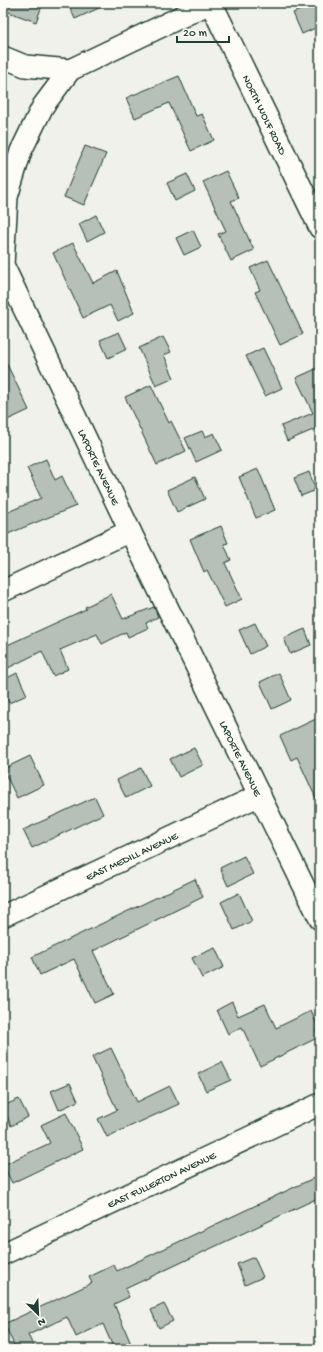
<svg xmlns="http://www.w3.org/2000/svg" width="323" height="1352" font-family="'Gochi Hand',sans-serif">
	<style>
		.building { fill: #b6bfb8; stroke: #1f3d34 }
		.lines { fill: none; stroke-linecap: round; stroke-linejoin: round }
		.minor-casing { stroke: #1f3d34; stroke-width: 24 }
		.major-casing { stroke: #1f3d34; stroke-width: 25 }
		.minor { stroke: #fdfcf7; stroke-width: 21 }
		.major { stroke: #fdfcf7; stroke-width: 22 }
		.labels { text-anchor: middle; stroke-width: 3; stroke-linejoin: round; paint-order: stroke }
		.street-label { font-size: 11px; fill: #1f3d34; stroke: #fdfcf7 }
	</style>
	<rect width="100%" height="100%" fill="#f0f1eb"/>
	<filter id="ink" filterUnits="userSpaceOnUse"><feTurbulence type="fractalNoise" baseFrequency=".025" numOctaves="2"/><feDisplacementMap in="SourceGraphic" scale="8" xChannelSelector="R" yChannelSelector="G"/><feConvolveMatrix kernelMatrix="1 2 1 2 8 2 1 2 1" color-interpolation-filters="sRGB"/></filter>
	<g filter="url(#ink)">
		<!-- building -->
		<path class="building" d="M3,3H43L36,22L3,10Z
			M68,3H110L75,19Z
			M314,4L320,19V26L302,34L293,13Z
			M179,76L196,116L202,114L214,140L191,151L169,103L135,118L126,98Z
			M85,146L106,154L84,205L64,197Z
			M226,171L239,198L231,201L254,250L231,261L218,234L226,231L203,182Z
			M187,174L195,191L175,201L167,183Z
			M96,215L104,232L87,241L79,224Z
			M193,230L201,247L184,255L176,238Z
			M73,243L93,283L117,271L134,313L118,321L110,305L83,318L53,253Z
			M268,260L303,334L280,345L255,292L260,290L250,268Z
			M119,332L127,349L108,358L100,340Z
			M163,337L171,352L164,355L174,378L156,386L139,348Z
			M263,348L282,388L265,396L246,356Z
			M3,356L29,410L3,422Z
			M320,367V427L287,441L281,426L313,413L296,378Z
			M151,385L169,423L171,421L186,451L157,465L125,397Z
			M202,431L205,437L214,433L222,450L196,462L185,438Z
			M46,459L55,480L62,476L76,506L3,536V514L41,498L27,468Z
			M258,469L275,510L256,518L239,477Z
			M309,472L316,490L301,496L294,478Z
			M195,477L205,499L177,512L167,490Z
			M221,526L228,543L224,544L231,560L225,563L242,599L225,607L207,570L204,572L190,539Z
			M111,594L123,619L154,607L158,617L146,623L148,628L128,637L126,632L102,644L97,634L60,650L68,669L53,676L42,651L8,668L3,658V647L86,609L85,607Z
			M255,623L266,646L250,654L239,630Z
			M305,629L311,645L290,654L284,638Z
			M17,673L27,695L9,703L3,690V680Z
			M279,673L291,700L272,709L260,682Z
			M320,717V807L297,757L291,760L280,736Z
			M194,748L203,765L179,777L170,759Z
			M30,756L44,785L17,798L3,769Z
			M141,768L150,786L126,798L117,780Z
			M95,797L103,814L32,848L23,830Z
			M244,856L253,874L228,886L220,868Z
			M195,879L203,897L93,951L114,994L95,1003L74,959L40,975L32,957Z
			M239,893L252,921L234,930L221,902Z
			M215,948L224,967L202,978L192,958Z
			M232,1002L238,1016L265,1004L276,1028L311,1011L319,1029L316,1030L319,1037L260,1066L242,1027L228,1034L217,1010Z
			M111,1048L137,1102L170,1086L179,1104L107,1137L98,1119L117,1110L92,1057Z
			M222,1062L231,1080L206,1091L198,1074Z
			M70,1083L78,1101L59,1110L51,1091Z
			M19,1099L28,1117L11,1126L3,1106Z
			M66,1113L83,1149L12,1183L3,1165L50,1143L41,1125Z
			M320,1175V1197L125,1289L129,1297L114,1304L131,1344L114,1349L103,1324L76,1337L67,1317L28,1335L35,1349H16L4,1324L92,1283L89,1277L114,1265L117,1271Z
			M254,1257L263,1277L245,1285L237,1264Z
			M164,1304L173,1321L159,1328L151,1310Z"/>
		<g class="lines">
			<defs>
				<g id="minor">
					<path id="s1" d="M210,3L70,70L43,106L21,151L7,197L3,265L130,531L320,919"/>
					<path d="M3,57L25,66L70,70"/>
					<path d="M3,591L130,531"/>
					<path id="s2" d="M3,916L260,795"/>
					<path id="s3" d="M3,1254L320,1104"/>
				</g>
				<g id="major">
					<path id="s4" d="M211,3L320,227"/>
				</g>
			</defs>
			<!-- minor casing -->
			<use href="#minor" class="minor-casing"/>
			<!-- major casing -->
			<use href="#major" class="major-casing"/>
			<!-- minor -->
			<use href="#minor" class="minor"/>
			<!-- major -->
			<use href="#major" class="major"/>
		</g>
	</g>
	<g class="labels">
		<!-- street labels -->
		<g class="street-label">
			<text dy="4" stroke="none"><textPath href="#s4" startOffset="124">NORTH WOLF ROAD</textPath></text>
			<text dy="4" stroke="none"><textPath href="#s1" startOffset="590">LAPORTE AVENUE</textPath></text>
			<text dy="4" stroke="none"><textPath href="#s1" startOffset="914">LAPORTE AVENUE</textPath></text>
			<text dy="4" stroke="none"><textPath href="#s2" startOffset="142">EAST MEDILL AVENUE</textPath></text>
			<text dy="4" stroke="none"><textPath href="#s3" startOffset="175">EAST FULLERTON AVENUE</textPath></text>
		</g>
	</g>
	<!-- margin -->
	<rect width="323" height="1352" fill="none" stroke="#fdfcf7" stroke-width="16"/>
	<rect x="8" y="8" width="307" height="1336" fill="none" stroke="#1f3d34" stroke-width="1.5" filter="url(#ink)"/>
	<!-- north arrow -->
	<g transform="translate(38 1314) rotate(156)" stroke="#fdfcf7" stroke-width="3" paint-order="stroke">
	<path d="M0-3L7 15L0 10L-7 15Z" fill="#1f3d34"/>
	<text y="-6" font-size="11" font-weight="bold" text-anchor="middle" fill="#1f3d34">N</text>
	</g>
	<!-- scale -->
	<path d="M177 36v6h52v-6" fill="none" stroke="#1f3d34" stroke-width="2"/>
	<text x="183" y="36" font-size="12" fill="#1f3d34" stroke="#fdfcf7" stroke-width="3" paint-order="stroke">20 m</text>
</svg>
